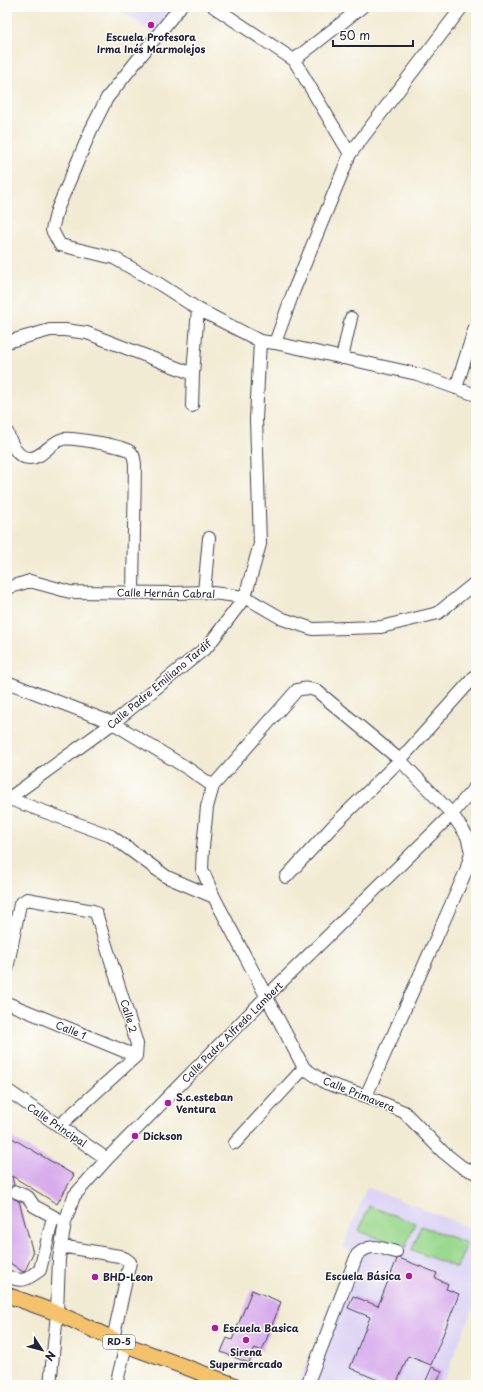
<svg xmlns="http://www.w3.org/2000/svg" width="483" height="1392" font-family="'Playpen Sans',sans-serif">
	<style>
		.built { fill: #ded5f5 }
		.green { fill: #9ad88d; stroke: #5e7d64 }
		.building { fill: #d7abed }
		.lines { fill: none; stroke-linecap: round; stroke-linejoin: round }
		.minor-tunnel { stroke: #c8c3b5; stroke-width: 12; stroke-dasharray: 12 6; stroke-linecap: butt }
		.minor-casing { stroke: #414052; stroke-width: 14 }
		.major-casing { stroke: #414052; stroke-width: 17 }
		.minor { stroke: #fff; stroke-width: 12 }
		.major { stroke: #f4c26a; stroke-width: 15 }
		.poi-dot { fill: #b5179e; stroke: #fdfcf7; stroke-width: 1.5 }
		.labels { text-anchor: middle; stroke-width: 3; stroke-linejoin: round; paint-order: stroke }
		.shield { fill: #fdfcf7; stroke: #646373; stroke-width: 1 }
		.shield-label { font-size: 9px; font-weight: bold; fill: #22223b }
		.poi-label { font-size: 10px; font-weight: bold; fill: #22223b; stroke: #fdfcf7; text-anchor: start }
		.street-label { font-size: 10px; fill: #22223b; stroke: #fdfcf7 }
	</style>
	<rect width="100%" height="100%" fill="#fdfcf7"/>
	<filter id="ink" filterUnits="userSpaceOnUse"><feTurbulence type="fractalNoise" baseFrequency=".025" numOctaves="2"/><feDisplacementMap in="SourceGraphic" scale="8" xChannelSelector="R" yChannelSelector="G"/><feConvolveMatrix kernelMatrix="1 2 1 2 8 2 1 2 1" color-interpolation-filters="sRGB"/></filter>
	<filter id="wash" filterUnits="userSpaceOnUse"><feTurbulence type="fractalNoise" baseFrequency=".012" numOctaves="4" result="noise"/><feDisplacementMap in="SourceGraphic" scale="16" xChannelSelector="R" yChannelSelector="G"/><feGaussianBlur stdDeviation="0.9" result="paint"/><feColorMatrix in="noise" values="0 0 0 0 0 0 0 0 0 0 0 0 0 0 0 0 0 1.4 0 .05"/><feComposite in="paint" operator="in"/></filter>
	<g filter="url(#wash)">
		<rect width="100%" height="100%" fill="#f2ebd3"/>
		<!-- built -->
		<path class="built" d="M116,7H173L154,34Z
			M367,1187L476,1230V1301L442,1385H298L352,1252L343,1247Z"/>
		<!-- green -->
		<path class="green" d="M369,1206L415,1223L405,1248L359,1231Z
			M421,1226L467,1243L457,1268L412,1250Z"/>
		<g id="blocks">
			<!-- building -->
			<path class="building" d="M7,1135L74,1175L57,1204L12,1176L14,1185L9,1189V1193L10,1197L19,1201L33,1253L25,1271L23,1272L9,1262L7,1255Z
				M399,1258L437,1273L435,1278L448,1284L446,1289L459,1294L431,1365L408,1356L396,1385H389L350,1368L370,1317L348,1308L353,1296L378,1306L397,1259Z
				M252,1290L281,1302L262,1351L255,1348L249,1363L221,1352L227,1338L232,1340Z
				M432,1367L442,1371L436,1385H424Z"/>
		</g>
	</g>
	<g filter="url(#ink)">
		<use href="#blocks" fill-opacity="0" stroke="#414052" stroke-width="1"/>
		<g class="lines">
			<!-- minor-tunnel -->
			<path class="minor-tunnel" d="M7,1195L16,1192"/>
			<defs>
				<path id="minor" d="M180,7L107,98L91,130L57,210L52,230L60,245L114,258L161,285L198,309L260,341L275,343L417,374L476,395
					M214,7L294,60L350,154
					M294,60L362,7
					M7,342L50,330H65L87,333L193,374
					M275,343L294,290L350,154L462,7
					M342,358L351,318
					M456,388L476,324
					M192,406L193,374L198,309
					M7,432C11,442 16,458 29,458C42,459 50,442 63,439C71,437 123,446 129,451C134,454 134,458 135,464L133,592
					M7,588L30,581L70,592L175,593L204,592L245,597L283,619L313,629L381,627L438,613L476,582
					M204,592L209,538
					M7,682L113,723L187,768L213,786
					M7,798L111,836L167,877L214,897
					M8,799L113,723L208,646L245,597L260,544L256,419L260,341
					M286,877L332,827L400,760L476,675
					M7,969L20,904L27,899L93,911L96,913L137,1044L136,1056L59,1126
					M7,1003L136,1056
					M7,1090L107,1159
					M366,1096L466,871L471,852L467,836L452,814L400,760L317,691C309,688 305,688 297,690L213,786L207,807L203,847L202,869L214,897L304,1068L326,1083L366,1096L404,1112L443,1152L462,1167L476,1173
					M235,1143L304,1068
					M16,1192L28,1197L34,1206L58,1219
					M61,1246L119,1256L126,1259L130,1262L113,1339
					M7,1276C23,1283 26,1280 40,1270L53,1217
					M50,1385L57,1313L59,1259L65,1222L74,1196L107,1159L267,996L452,814L476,786
					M116,1385L126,1345
					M307,1385L357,1255C371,1242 379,1248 396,1252"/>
				<path id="major" d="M7,1295L57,1313L126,1345L234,1385"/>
			</defs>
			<!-- minor casing -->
			<use href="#minor" class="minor-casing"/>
			<!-- major casing -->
			<use href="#major" class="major-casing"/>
			<!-- minor -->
			<use href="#minor" class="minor"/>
			<!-- major -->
			<use href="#major" class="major"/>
		</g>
	</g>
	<!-- markers -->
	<g class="poi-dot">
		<circle cx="151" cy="25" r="4"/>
		<circle cx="168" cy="1103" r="4"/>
		<circle cx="135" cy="1136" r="4"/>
		<circle cx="409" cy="1276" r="4"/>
		<circle cx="95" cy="1277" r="4"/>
		<circle cx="215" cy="1328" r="4"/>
		<circle cx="246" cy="1340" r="4"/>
	</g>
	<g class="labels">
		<!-- shield labels -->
		<rect class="shield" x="103" y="1335" width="32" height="14" rx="3"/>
		<g class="shield-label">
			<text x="119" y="1345">RD-5</text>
		</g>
		<!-- poi labels -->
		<g class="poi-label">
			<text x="151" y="41" text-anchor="middle">Escuela Profesora<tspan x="151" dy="12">Irma Inés Marmolejos</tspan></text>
			<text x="176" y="1101">S.c.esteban<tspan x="176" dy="12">Ventura</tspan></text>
			<text x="143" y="1140">Dickson</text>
			<text x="401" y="1280" text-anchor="end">Escuela Básica</text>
			<text x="103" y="1281">BHD-Leon</text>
			<text x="223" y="1332">Escuela Basica</text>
			<text x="246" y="1356" text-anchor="middle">Sirena<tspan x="246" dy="12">Supermercado</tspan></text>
		</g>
		<!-- street labels -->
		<g class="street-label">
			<text transform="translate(166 593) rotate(1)" y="4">Calle Hernán Cabral</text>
			<text transform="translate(159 684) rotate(-40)" y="4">Calle Padre Emiliano Tardif</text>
			<text transform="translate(129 1016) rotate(73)" y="4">Calle 2</text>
			<text transform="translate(71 1030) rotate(22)" y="4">Calle 1</text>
			<text transform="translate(232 1032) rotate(-45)" y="4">Calle Padre Alfredo Lambert</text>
			<text transform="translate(359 1094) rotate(22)" y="4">Calle Primavera</text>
			<text transform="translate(57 1125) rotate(34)" y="4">Calle Principal</text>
		</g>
	</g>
	<!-- margin -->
	<rect width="483" height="1392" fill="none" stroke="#fdfcf7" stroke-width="24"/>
	<!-- north arrow -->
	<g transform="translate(42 1350) rotate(126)" stroke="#fdfcf7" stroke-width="3" paint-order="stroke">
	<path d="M0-3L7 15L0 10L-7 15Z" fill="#22223b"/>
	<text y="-6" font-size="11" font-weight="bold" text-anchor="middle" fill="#22223b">N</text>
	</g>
	<!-- scale -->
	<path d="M333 40v6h80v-6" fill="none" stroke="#22223b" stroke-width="2"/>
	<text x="339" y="40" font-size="12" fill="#22223b" stroke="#fdfcf7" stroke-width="3" paint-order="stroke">50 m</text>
</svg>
